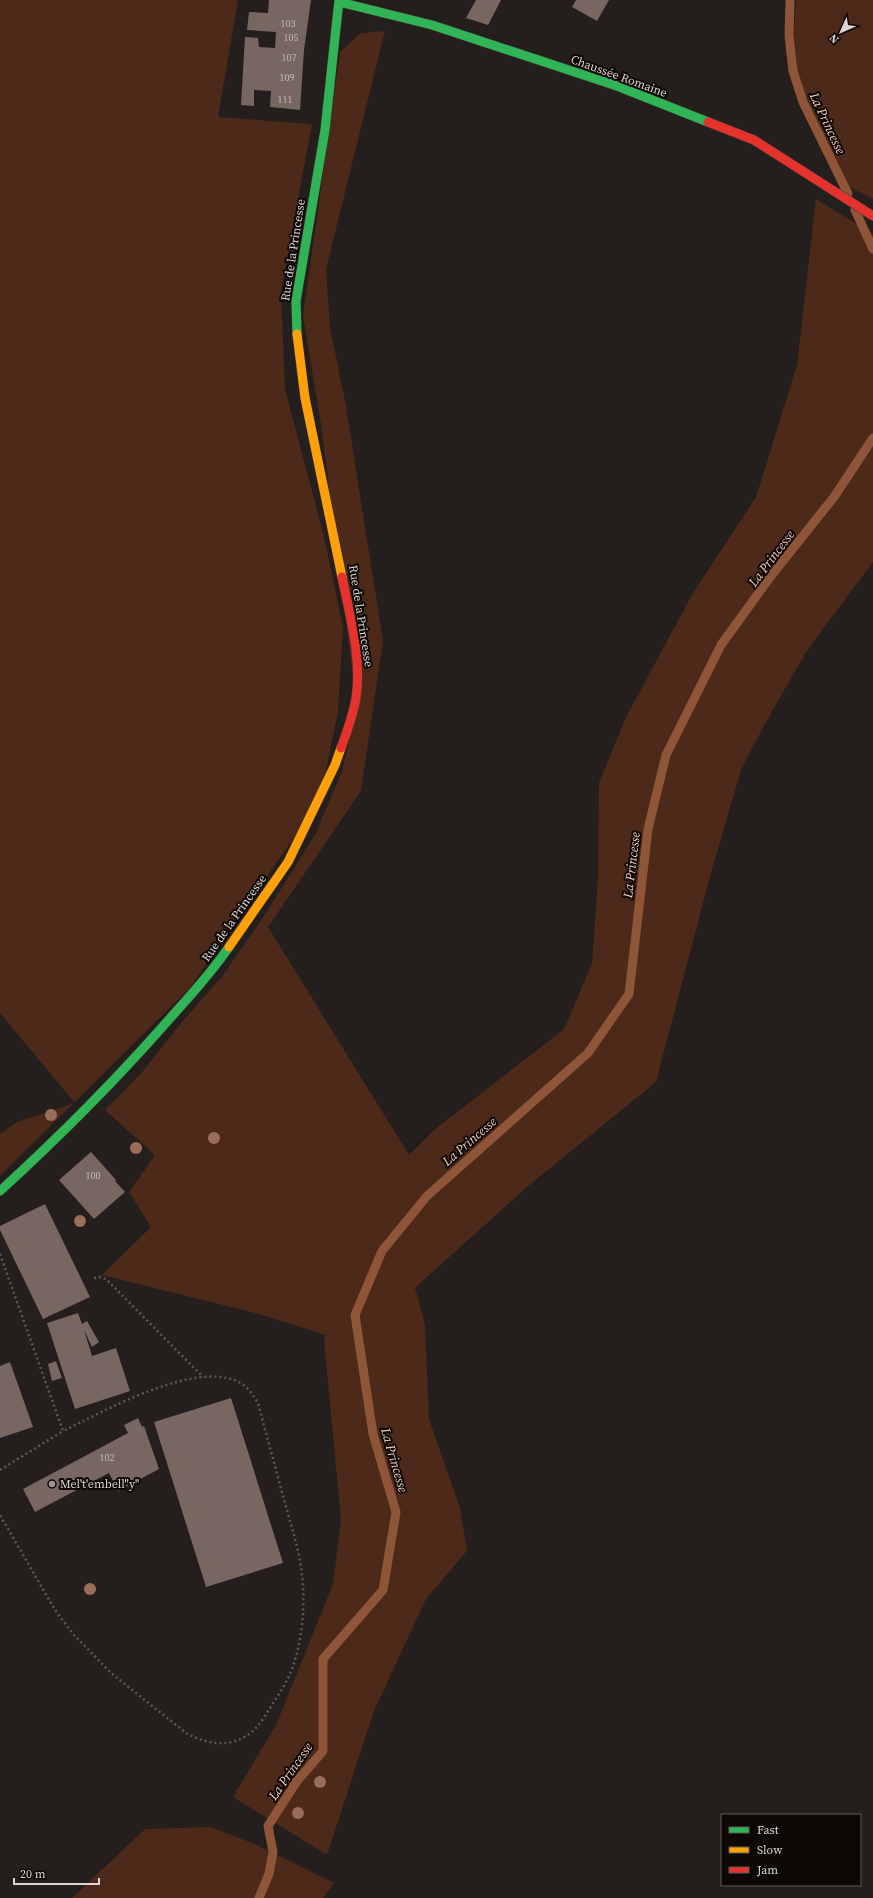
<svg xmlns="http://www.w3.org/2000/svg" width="873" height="1898" font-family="'Source Serif 4',serif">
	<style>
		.green { fill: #4c2919 }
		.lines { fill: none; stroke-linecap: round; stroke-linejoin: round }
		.stream { stroke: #8e5539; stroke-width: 9 }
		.building { fill: #776760 }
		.fast-casing { stroke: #3d3836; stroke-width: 10 }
		.slow-casing { stroke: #3d3836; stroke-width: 10 }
		.jam-casing { stroke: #3d3836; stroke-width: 10 }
		.path { stroke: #5b5958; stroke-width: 2.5; stroke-dasharray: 2 3; stroke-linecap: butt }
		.fast { stroke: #30b455; stroke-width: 9 }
		.slow { stroke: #ff9f0a; stroke-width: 9 }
		.jam { stroke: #e5322d; stroke-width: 9 }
		.tree { fill: #996e5b }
		.poi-dot { fill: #9c9592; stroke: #0d0806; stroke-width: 1.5 }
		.labels { text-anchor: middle; stroke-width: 4; stroke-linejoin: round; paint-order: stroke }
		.number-label { font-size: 10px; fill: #c3bab5 }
		.street-label { font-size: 12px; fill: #dcd5d1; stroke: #0d0806 }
		.poi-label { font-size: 12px; fill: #dcd5d1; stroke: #0d0806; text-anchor: start }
		.water-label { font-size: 13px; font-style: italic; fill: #f2ccbb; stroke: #0d0806 }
	</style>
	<rect width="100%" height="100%" fill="#241e1c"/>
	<!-- green -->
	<path class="green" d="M0,0H238L218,117L312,124L281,291L285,389L324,536L343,627L338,712L320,800L189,989L0,1176V1134L17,1122L75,1103L0,1013Z
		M796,0H873V199L837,181L838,170L812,117L792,60Z
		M385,31L326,269L330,327L346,406L383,641L361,791L268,927L409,1155L434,1130L564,1029L592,964L598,878L599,783L626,717L693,593L756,497L797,365L816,199L873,234V562L808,649L775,706L742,767L712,869L656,1082L527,1187L415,1288L425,1324L429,1419L460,1508L467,1551L426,1599L374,1711L327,1855L233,1797L276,1725L333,1584L341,1520L324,1340L326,1335L259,1314L102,1275L151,1227L129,1192L155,1155L105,1110L142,1072L182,1022L223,975L262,919L315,835L342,771L357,708L321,425L303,316L340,52L361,33Z
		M211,1827L257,1845L334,1883L323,1898H72L145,1829Z"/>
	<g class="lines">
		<!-- stream -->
		<path class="stream" d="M790,0L789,36L793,71L803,102L848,194
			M855,210L873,249
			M259,1898L269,1874L273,1852L268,1826L297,1781L323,1751V1659L383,1590L396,1512L373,1434L355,1315L382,1251L427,1196L588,1053L629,994L648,829L666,755L721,645L771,576L834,497L873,438"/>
	</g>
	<!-- building -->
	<path class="building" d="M269,0H311L304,50L300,110L270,107L271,91L254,90V106L241,105L245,37L258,38L259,47L275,48L276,32L247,30L249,12L268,13Z
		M476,0H501L488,25L466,18Z
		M576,0H609L597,21L572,7Z
		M91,1152L116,1180L115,1181L125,1192L94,1219L59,1180Z
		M45,1204L90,1297L43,1319L0,1230V1226Z
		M78,1313L82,1324L87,1321L99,1342L92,1347L84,1330L92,1356L116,1348L130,1391L75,1409L47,1323Z
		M56,1361L62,1378L52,1381L48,1364Z
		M10,1362L33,1427L0,1438V1366Z
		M231,1398L283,1563L206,1587L154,1422Z
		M138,1418L142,1427L144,1426L159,1469L118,1491L109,1473L35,1512L23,1489L128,1433L124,1425Z"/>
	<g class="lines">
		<defs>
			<path id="fast" d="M339,2L432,25L617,86L708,122
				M297,334L296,301L325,130L339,0
				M0,1191C58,1138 113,1083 165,1024C187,999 210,975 229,947"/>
			<path id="slow" d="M297,334L305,398L342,577
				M229,947L288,862L335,765L341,748"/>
			<path id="jam" d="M708,122L754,140L873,216
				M341,748C347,732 353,716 356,698C362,658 350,617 342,577"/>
		</defs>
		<!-- fast casing -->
		<use href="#fast" class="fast-casing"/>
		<!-- slow casing -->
		<use href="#slow" class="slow-casing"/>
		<!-- jam casing -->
		<use href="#jam" class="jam-casing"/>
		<!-- path -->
		<path class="path" d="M0,1254L63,1431C105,1411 194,1360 239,1382C248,1387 253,1395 258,1403C266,1434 275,1465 283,1496C289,1518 296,1539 300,1561C306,1595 304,1634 293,1666C287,1684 274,1701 265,1716C245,1748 216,1749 186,1733L111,1673L74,1635L55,1610L0,1515
			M94,1278L100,1277L106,1279L203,1377
			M0,1470L63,1431"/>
		<!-- fast -->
		<use href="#fast" class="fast"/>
		<!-- slow -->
		<use href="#slow" class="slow"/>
		<!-- jam -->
		<use href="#jam" class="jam"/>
	</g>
	<!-- trees -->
	<g class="tree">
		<circle cx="51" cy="1115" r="6"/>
		<circle cx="214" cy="1138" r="6"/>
		<circle cx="136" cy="1148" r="6"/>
		<circle cx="80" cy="1221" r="6"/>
		<circle cx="90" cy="1589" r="6"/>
		<circle cx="320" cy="1782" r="6"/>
		<circle cx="298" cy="1813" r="6"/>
	</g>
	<!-- markers -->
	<circle class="poi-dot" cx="52" cy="1484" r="4"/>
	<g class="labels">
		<!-- number labels -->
		<g class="number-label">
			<text x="288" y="27">103</text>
			<text x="291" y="41">105</text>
			<text x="289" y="61">107</text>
			<text x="287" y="81">109</text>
			<text x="285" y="103">111</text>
			<text x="93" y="1179">100</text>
			<text x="107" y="1461">102</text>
		</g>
		<!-- street labels -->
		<g class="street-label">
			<text transform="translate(619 76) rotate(20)" y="4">Chaussée Romaine</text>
			<text transform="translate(293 250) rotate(-81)" y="4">Rue de la Princesse</text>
			<text transform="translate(361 616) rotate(81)" y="4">Rue de la Princesse</text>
			<text transform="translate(234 918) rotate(-55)" y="4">Rue de la Princesse</text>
		</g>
		<!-- poi labels -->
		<g class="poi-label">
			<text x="60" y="1488">Mel't'embell"y"</text>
		</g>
		<!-- water labels -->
		<g class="water-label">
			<text transform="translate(828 123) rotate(65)" y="5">La Princesse</text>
			<text transform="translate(771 558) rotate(-53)" y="5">La Princesse</text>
			<text transform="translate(631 865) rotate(-83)" y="5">La Princesse</text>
			<text transform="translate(469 1141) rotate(-41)" y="5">La Princesse</text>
			<text transform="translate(395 1460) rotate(74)" y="5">La Princesse</text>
			<text transform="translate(290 1771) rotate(-55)" y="5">La Princesse</text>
		</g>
	</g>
	<!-- legend -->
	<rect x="721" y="1814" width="140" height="72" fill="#0d0806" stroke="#605a57"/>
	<rect x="729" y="1827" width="20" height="6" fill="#30b455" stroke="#605a57"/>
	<text x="757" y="1834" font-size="12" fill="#dcd5d1">Fast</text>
	<rect x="729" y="1847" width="20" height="6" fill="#ff9f0a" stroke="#605a57"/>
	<text x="757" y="1854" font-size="12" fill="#dcd5d1">Slow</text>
	<rect x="729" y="1867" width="20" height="6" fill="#e5322d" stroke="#605a57"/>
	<text x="757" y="1874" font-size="12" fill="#dcd5d1">Jam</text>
	<!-- north arrow -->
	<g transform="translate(841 32) rotate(225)" stroke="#0d0806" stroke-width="3" paint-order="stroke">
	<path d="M0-3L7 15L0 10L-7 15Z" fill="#dcd5d1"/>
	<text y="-6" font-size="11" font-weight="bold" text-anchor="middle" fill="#dcd5d1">N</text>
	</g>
	<!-- scale -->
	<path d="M14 1878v6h85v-6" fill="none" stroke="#dcd5d1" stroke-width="2"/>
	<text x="20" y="1878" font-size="12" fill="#dcd5d1" stroke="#0d0806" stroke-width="3" paint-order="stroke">20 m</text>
</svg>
